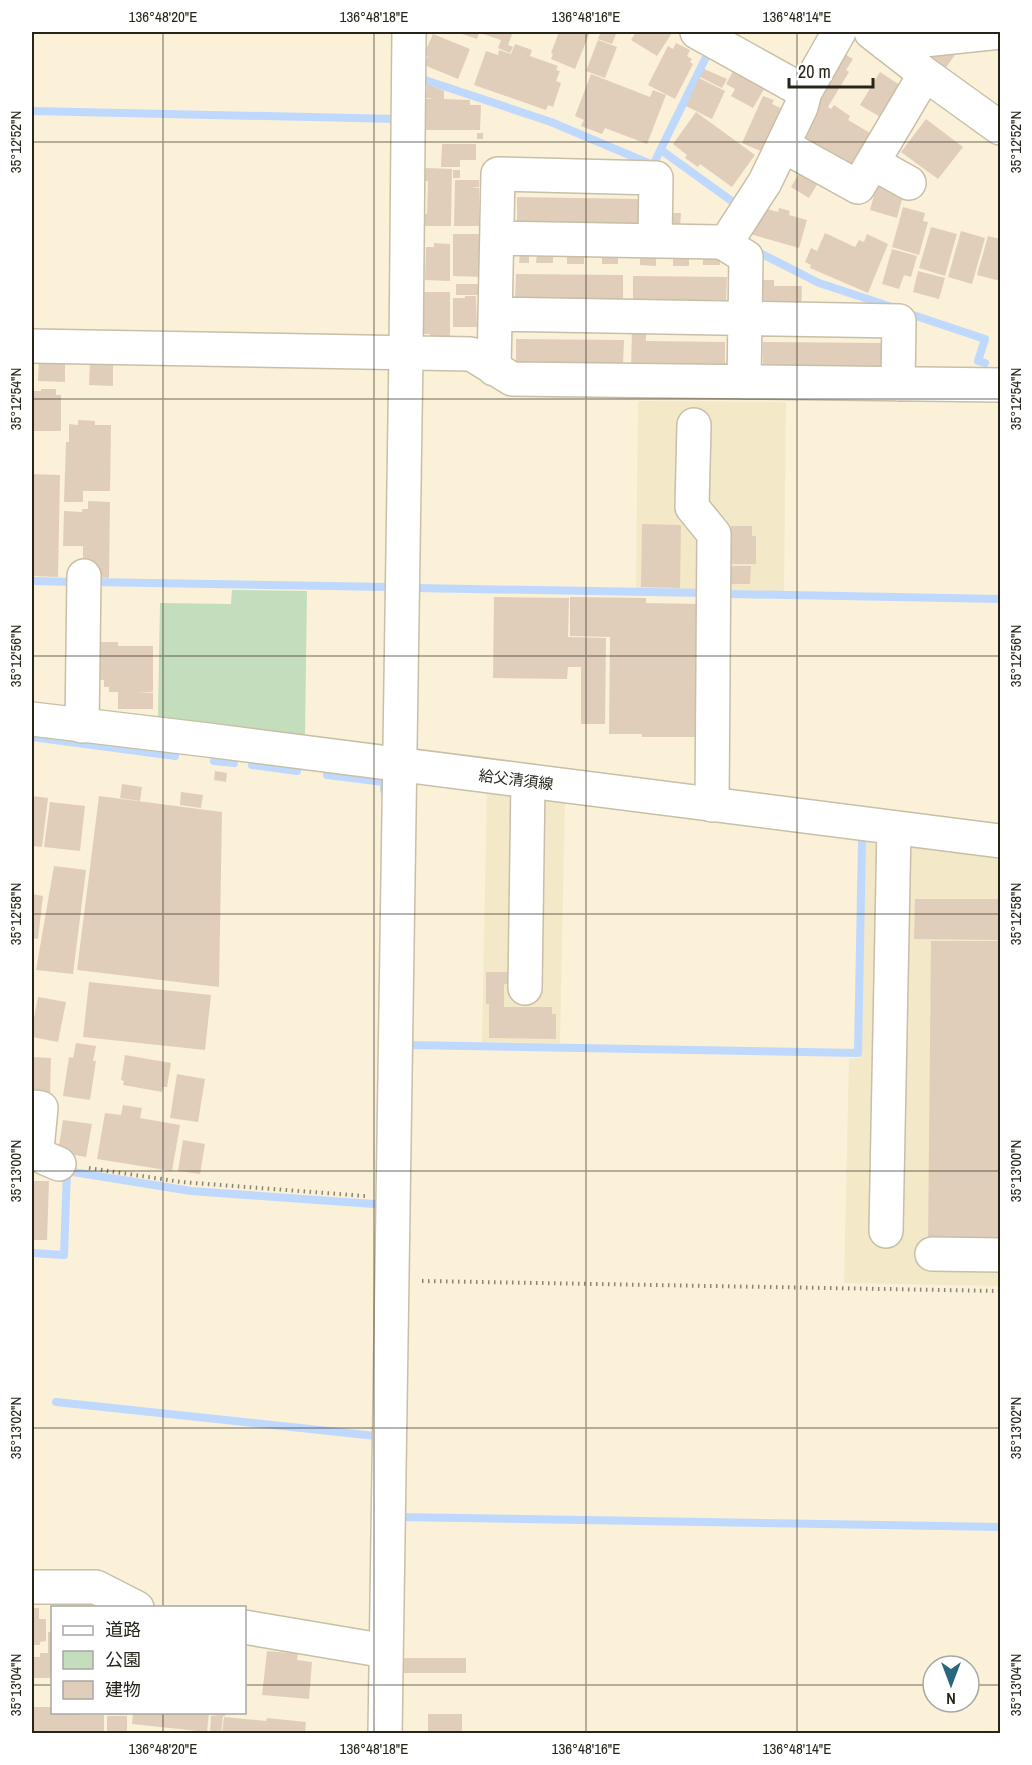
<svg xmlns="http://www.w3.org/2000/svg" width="1032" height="1765" font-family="'Archivo Narrow','Noto Sans JP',sans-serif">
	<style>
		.built { fill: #f3e8c7 }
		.green { fill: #c4ddbc }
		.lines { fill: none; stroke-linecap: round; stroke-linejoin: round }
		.stream { stroke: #bfd8fe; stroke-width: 8 }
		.building { fill: #e1ceba }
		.minor-casing { stroke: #c7bfa7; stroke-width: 36 }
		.major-casing { stroke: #c7bfa7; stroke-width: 36 }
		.path { stroke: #8a8473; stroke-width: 4; stroke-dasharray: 1.5 4.5; stroke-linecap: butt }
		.minor { stroke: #fff; stroke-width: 33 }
		.major { stroke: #fff; stroke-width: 33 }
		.ticks { fill: none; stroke: #27241a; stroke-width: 1.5; stroke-opacity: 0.45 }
		.labels { text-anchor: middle; stroke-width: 4.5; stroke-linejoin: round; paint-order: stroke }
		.street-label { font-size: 15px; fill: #27241a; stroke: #fefffe }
		.neatline { fill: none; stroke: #27241a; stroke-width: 2 }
		.ticks-label { font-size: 15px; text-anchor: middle; fill: #27241a }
	</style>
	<rect width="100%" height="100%" fill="#faf1d8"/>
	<!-- built -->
	<path class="built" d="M638,401L786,402L784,592L636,588Z
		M487,788L565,798L560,1043L482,1042Z
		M865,840L1000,858V1286L844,1283L849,1059L861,1058Z"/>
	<!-- green -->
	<path class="green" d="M232,590L307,591L305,736L158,717L160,603L231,604Z"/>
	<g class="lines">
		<!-- stream -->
		<path class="stream" d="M422,79L551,122L653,165L710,49
			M32,111L398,119V123
			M661,150L733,202
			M762,254L819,283L892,307
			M904,312L985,339L978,361L985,363
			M32,581L76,582
			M91,582L389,587
			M415,588L705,593
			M729,594L1000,599
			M32,737L175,756
			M214,761L234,763
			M252,765L297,771
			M327,775L384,782V790
			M405,1045L858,1053L862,839
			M32,1253L64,1255L67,1171L191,1191L374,1204
			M56,1402L376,1436
			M397,1517L1000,1527"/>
	</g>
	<!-- building -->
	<path class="building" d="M456,32H479L477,39Z
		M484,32H513L508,45L513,47L510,53L498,48L501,40L483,34Z
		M559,32H590L575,69L551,59L553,54L551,53Z
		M601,32H608L616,34L612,44L598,39Z
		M636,32H670L672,33L657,56L631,40Z
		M433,34L470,49L458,79L424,65L428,56L424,54Z
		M598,40L617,47L605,78L586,71Z
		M676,43L690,50L687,56L692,59L690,62L693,64L675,99L648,85L668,46L673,49Z
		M515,44L532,50L530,56L558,66L556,70L560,71L556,81L561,83L553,107L548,105L546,110L474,85L486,51L498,55L499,50L511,54Z
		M940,44L955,55L941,74L921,58Z
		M838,50L853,59L846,70L849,72L828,107L831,109L834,105L850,116L848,120L877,137L854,175L792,141L810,119L820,102L812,97Z
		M736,66L767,84L753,108L731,96L735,89L726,84Z
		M704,69L727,79L722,88L700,77Z
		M880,72L906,89L887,121L860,105Z
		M591,74L650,97L653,90L666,95L647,144L605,128L602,134L581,126L584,120L575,116Z
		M699,78L725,91L712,119L686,106Z
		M427,84L444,91V99L470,100V105H481L480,130H426V99H435L426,98Z
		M763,96L774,100L772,104L789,112L770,155L742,143Z
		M696,112L755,155L732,187L700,164L698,167L685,158L687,155L673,144Z
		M926,119L963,147L938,179L901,152Z
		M477,133H483V139H477Z
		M442,144H476V160H460V167H441Z
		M803,167L821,178L809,198L791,187Z
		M425,168L452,169L451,226H423V214H427L428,181H424Z
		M453,170H460V178H453Z
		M455,180H479V187L471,188H479V226H454Z
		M877,184L904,192L897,218L870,210Z
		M517,197L640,199V226L517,225Z
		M757,206L778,212L779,208L790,211L789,215L807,220L799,248L750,234Z
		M903,207L925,213L923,221L928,222L919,255L892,247Z
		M666,213H681L680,226H666Z
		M931,227L957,234L945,276L919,268Z
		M961,231L985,238L972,284L948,277Z
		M825,233L855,247L859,240L864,242L867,234L888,244L868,293L810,268L811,265L805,262L811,248L817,251Z
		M453,234H479V252H481V277L453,276Z
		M988,236L1000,239V281L977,275Z
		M434,243L450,244V281L425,280L426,247H434Z
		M892,249L917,256L911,277L904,275L899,289L882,284Z
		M520,254H529V263H519Z
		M537,254H553V263H536Z
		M567,255H584V264H567Z
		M602,255H618V264H602Z
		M640,257H656V266L640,265Z
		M673,257H689V266H673Z
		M703,257H720V265H703Z
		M918,271L945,278L939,299L913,292Z
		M516,274L623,275V300L515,298Z
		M633,276L727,277L726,301L633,300Z
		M763,280H774V286H802L801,314L760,313L761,286H763Z
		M456,284H479V295H456Z
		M424,292H450V339H430V334H423Z
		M465,296H476L477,327H453V298H465Z
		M632,330L646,331V341L725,342V365H631Z
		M516,339L624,340L623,365L516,364Z
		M763,342L886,343V369L763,367Z
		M39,359H65V382L38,381Z
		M90,361H113V386L89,385Z
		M41,389H56V395H61V431H32V391H41Z
		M78,420L95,421V425H111L110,491H83V502H64L66,442H69V424L78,425Z
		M32,474L60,475L58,577L32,576Z
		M88,501L110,502L109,578L91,577L83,566V546H63L64,511L82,512V509H88Z
		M642,524L681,525L680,588L641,587Z
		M731,526H752V536H756V564H731Z
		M730,566H751L750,584H730Z
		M494,597L569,598L568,637L606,638L605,724H581V667H568L567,679L493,678Z
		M570,597L646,598V603L698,604L699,737H642V734H609L610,637L570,636Z
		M101,642H118V646H153V692H138L153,693V709H118V692H109V687H104V680H99V646H101Z
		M215,771L227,773L226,782L214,780Z
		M122,784L142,787L140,801L120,798Z
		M181,792L203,795L201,808L180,805Z
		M32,796L48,798L42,847L32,846Z
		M99,796L222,812L219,987L77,970Z
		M50,802L85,806L80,851L44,847Z
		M54,866L86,870L73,974L36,970Z
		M32,894L43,896L38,939L32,938Z
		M915,899H1000V940L914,939Z
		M931,941H1000V1242H928Z
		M486,972H513V984H504V1007H552V1014H556V1039L489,1038V1004H486Z
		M89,982L211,995L205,1050L83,1037Z
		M38,997L66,1002L58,1042L32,1037V1029Z
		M76,1043L96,1046L93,1061H96L90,1100L63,1096L69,1057L73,1058Z
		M125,1055L171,1063L167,1087H163L162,1092L123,1085L124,1081L121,1080Z
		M32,1057L51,1058L50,1097H32Z
		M177,1074L205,1079L198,1122L170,1118Z
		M123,1105L142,1108L140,1118L180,1125L172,1171L97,1159L105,1113L121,1115Z
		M63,1120L92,1124L86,1157L58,1152Z
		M183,1140L205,1144L200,1174L178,1171Z
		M32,1181H49L47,1240H32Z
		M32,1608H39V1619H46V1641L40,1642V1645H32Z
		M48,1632H52V1678H32V1657H40V1653H48Z
		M279,1645L295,1647V1653H298L297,1660L312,1662L309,1699L262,1695L267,1651L290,1653L278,1651Z
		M403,1658H466V1673H403Z
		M32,1707H52V1712H79V1715H104V1734H32Z
		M107,1712H127L128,1715H107Z
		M133,1712H209L207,1732L132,1724Z
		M212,1712H226L225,1716H223L221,1734H210L211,1716H219L211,1715Z
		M428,1714H462V1734H428Z
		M107,1716H127V1734H107Z
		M224,1717L266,1721L267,1718L306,1722L305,1734H222Z"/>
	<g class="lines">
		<defs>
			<path id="minor" d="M697,32L805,92L839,32
				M871,32L925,74L1000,128
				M886,44L1000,32
				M784,146L858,187L925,74
				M873,163L909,183
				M497,238L719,242L725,244L746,257L744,382
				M725,244L765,182L801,107L805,92
				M495,314L899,321L898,384
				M32,346L471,354L512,379L1000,385
				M494,369L498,174L656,178L655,241
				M694,425L692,507L714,534L712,805
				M82,726L84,576
				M525,988L528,782
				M32,1107L41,1108L37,1149L45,1158L59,1164
				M886,1231L894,828
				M932,1254L1000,1255
				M32,1587H96L137,1608
				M244,1627L386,1651
				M385,1734L406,353L409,32"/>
			<path id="major" d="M32,719L208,740L1000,841"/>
		</defs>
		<!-- minor casing -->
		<use href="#minor" class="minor-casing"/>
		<!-- major casing -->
		<use href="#major" class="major-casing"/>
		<!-- path -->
		<path class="path" d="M89,1168L181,1182L365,1196
			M422,1281L1000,1291"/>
		<!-- minor -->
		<use href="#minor" class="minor"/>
		<!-- major -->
		<use href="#major" class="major"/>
	</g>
	<!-- ticks -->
	<path class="ticks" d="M163,32V1608M374,32V1734M586,32V1734M797,32V1734M32,142H1000M32,399H1000M32,656H1000M32,914H1000M32,1171H1000M32,1428H1000M32,1685H52M244,1685H933M969,1685H1000M163,1712V1734"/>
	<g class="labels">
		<!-- street labels -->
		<g class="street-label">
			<text transform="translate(516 780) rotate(7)" y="5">給父清須線</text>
		</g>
	</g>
	<!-- border -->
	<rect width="1032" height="1765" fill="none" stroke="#fefffe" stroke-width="66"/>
	<!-- legend -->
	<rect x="51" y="1606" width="195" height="108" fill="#fefffe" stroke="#a8a7a3" stroke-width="1.5"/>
	<rect x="63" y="1626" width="30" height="9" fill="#ffffff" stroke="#a8a7a3" stroke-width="1.5"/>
	<text x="105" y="1636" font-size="18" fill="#27241a">道路</text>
	<rect x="63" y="1651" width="30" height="18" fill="#c4ddbc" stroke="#a8a7a3" stroke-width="1.5"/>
	<text x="105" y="1666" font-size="18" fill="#27241a">公園</text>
	<rect x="63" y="1681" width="30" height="18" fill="#e1ceba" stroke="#a8a7a3" stroke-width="1.5"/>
	<text x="105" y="1696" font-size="18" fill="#27241a">建物</text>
	<!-- north arrow -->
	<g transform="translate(951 1684) rotate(180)"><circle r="28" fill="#fefffe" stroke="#a8a7a3" stroke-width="1.5"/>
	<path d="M0-4.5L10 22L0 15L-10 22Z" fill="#28677d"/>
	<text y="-9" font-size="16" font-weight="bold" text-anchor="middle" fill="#27241a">N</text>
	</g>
	<!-- scale -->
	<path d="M789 78v9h84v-9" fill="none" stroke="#27241a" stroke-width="3"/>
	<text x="798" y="78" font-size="18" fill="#27241a" stroke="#fefffe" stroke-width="4.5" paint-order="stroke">20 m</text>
	<rect x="33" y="33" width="966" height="1699" class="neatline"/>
	<g class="ticks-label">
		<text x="163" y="22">136°48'20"E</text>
		<text x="374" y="22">136°48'18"E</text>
		<text x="586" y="22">136°48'16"E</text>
		<text x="797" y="22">136°48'14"E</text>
		<text transform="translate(1016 142) rotate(-90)" y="5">35°12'52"N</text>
		<text transform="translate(16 142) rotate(-90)" y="5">35°12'52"N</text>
		<text transform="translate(1016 399) rotate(-90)" y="5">35°12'54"N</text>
		<text transform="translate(16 399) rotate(-90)" y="5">35°12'54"N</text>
		<text transform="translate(1016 656) rotate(-90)" y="5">35°12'56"N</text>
		<text transform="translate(16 656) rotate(-90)" y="5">35°12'56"N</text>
		<text transform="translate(1016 914) rotate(-90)" y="5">35°12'58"N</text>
		<text transform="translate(16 914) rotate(-90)" y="5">35°12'58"N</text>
		<text transform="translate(1016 1171) rotate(-90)" y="5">35°13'00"N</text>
		<text transform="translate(16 1171) rotate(-90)" y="5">35°13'00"N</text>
		<text transform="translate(16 1428) rotate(-90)" y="5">35°13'02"N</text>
		<text transform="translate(1016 1428) rotate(-90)" y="5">35°13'02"N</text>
		<text transform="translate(1016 1685) rotate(-90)" y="5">35°13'04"N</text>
		<text transform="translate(16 1685) rotate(-90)" y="5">35°13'04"N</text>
		<text x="163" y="1754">136°48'20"E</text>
		<text x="374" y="1754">136°48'18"E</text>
		<text x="586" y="1754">136°48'16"E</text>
		<text x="797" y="1754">136°48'14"E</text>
	</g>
</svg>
